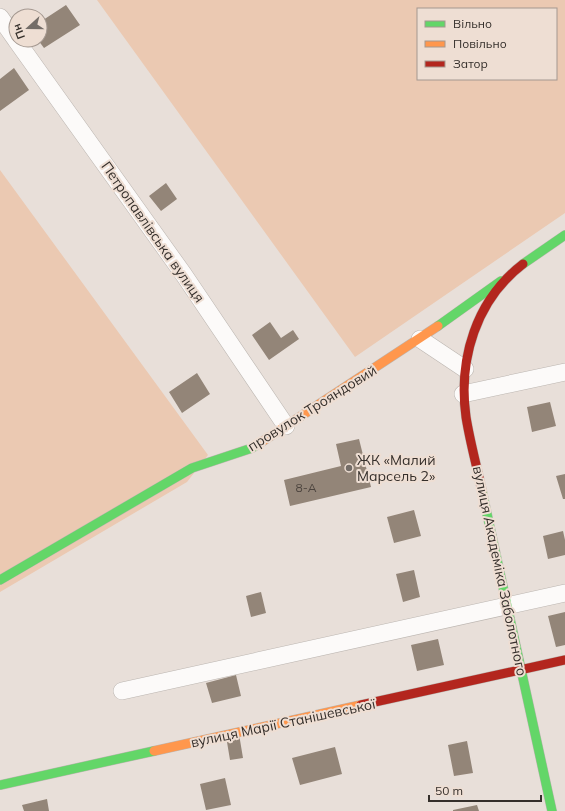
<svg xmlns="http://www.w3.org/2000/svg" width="565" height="811" font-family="Mulish,sans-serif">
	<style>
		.green { fill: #ebc9b2; fill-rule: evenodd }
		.building { fill: #938578 }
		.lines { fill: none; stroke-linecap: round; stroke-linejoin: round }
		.street-casing { stroke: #bbb5b0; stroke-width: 18 }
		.fast-casing { stroke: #bbb5b0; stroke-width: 10 }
		.slow-casing { stroke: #bbb5b0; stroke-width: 10 }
		.jam-casing { stroke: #bbb5b0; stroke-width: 10 }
		.street { stroke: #fcfaf9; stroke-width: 17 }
		.fast { stroke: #63d668; stroke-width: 9 }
		.slow { stroke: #ff974d; stroke-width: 9 }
		.jam { stroke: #b3261e; stroke-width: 9 }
		.poi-dot { fill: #746d68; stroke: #eeded3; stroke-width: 1.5 }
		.labels { text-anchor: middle; stroke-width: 4; stroke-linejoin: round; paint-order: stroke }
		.number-label { font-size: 12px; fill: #4c443e }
		.street-label { font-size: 14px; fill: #352f2b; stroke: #eeded3 }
		.poi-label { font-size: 14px; fill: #352f2b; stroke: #eeded3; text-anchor: start }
	</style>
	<rect width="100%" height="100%" fill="#e8dfd9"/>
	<!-- green -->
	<path class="green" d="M97,0H565V213L355,357ZM418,9H556V79H418Z
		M0,170L208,455L187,482L0,592Z"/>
	<!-- building -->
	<path class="building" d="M66,5L80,25L44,48L38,40H40V22Z
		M14,68L29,90L0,111V79Z
		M166,183L177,199L161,211L149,196Z
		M270,322L281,338L293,330L299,339L269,360L252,335Z
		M197,373L210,394L182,413L169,392Z
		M550,402L556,426L532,432L527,407Z
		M359,439L371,487L290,506L284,480L341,466L336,444Z
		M565,474V499H563L556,476Z
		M414,510L421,536L394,543L387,517Z
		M563,531L565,540V555L548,559L543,536Z
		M414,570L420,597L403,602L396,574Z
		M261,592L266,613L251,617L246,596Z
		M565,612V645L556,647L548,616Z
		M438,639L444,665L417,671L411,645Z
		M236,675L241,696L212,703L206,683Z
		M239,734L243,758L230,760L226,736Z
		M467,741L473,773L454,776L448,745Z
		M335,747L342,774L300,785L292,758Z
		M225,778L231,805L206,810L200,784Z
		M47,799L49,811H24L22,805Z
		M477,805L479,811H453V810Z"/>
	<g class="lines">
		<defs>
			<path id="street" d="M0,17L16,40
				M16,40L184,275L286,426
				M420,339L465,369
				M463,394L565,372
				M122,691L565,593"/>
			<path id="fast" d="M523,264L565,235
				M438,326L501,281
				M482,491L552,811
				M0,580L192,468L252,448L260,443
				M0,785L154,751"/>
			<path id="slow" d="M260,443L438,326
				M154,751L361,705"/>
			<path id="jam" d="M482,491C477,467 470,442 466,417C458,359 476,300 523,264
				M361,705L565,660"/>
		</defs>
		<!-- street casing -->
		<use href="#street" class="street-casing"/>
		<!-- fast casing -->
		<use href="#fast" class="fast-casing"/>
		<!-- slow casing -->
		<use href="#slow" class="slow-casing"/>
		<!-- jam casing -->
		<use href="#jam" class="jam-casing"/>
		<!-- street -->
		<use href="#street" class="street"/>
		<!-- fast -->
		<use href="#fast" class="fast"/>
		<!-- slow -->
		<use href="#slow" class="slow"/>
		<!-- jam -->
		<use href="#jam" class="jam"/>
	</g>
	<!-- markers -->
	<circle class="poi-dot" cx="349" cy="468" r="4"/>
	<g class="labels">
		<!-- number labels -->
		<g class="number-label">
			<text x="306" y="492">8-А</text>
		</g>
		<!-- street labels -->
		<g class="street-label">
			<text transform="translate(153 232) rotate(55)" y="5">Петропавлівська вулиця</text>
			<text transform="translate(312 408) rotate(-32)" y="5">провулок Трояндовий</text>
			<text transform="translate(500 571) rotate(78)" y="5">вулиця Академіка Заболотного</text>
			<text transform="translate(283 723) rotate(-12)" y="5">вулиця Марії Станішевської</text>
		</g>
		<!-- poi labels -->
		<g class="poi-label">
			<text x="357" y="465">ЖК «Малий<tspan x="357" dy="16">Марсель 2»</tspan></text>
		</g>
	</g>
	<!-- legend -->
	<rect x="417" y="8" width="140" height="72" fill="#eeded3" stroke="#a49890"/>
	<rect x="425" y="21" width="20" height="6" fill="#63d668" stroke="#a49890"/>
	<text x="453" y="28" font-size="12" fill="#352f2b">Вільно</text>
	<rect x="425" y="41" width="20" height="6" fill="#ff974d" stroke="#a49890"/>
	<text x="453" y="48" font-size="12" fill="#352f2b">Повільно</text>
	<rect x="425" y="61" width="20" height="6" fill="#b3261e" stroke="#a49890"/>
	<text x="453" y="68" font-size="12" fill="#352f2b">Затор</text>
	<!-- north arrow -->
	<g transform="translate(28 28) rotate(249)"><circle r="19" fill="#eeded3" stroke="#a49890"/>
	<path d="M0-3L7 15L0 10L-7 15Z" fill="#746d68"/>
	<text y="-6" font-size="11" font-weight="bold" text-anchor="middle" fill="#352f2b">Пн</text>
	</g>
	<!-- scale -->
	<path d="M429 795v6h112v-6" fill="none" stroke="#352f2b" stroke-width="2"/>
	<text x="435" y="795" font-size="12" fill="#352f2b" stroke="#eeded3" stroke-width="3" paint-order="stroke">50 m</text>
</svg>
